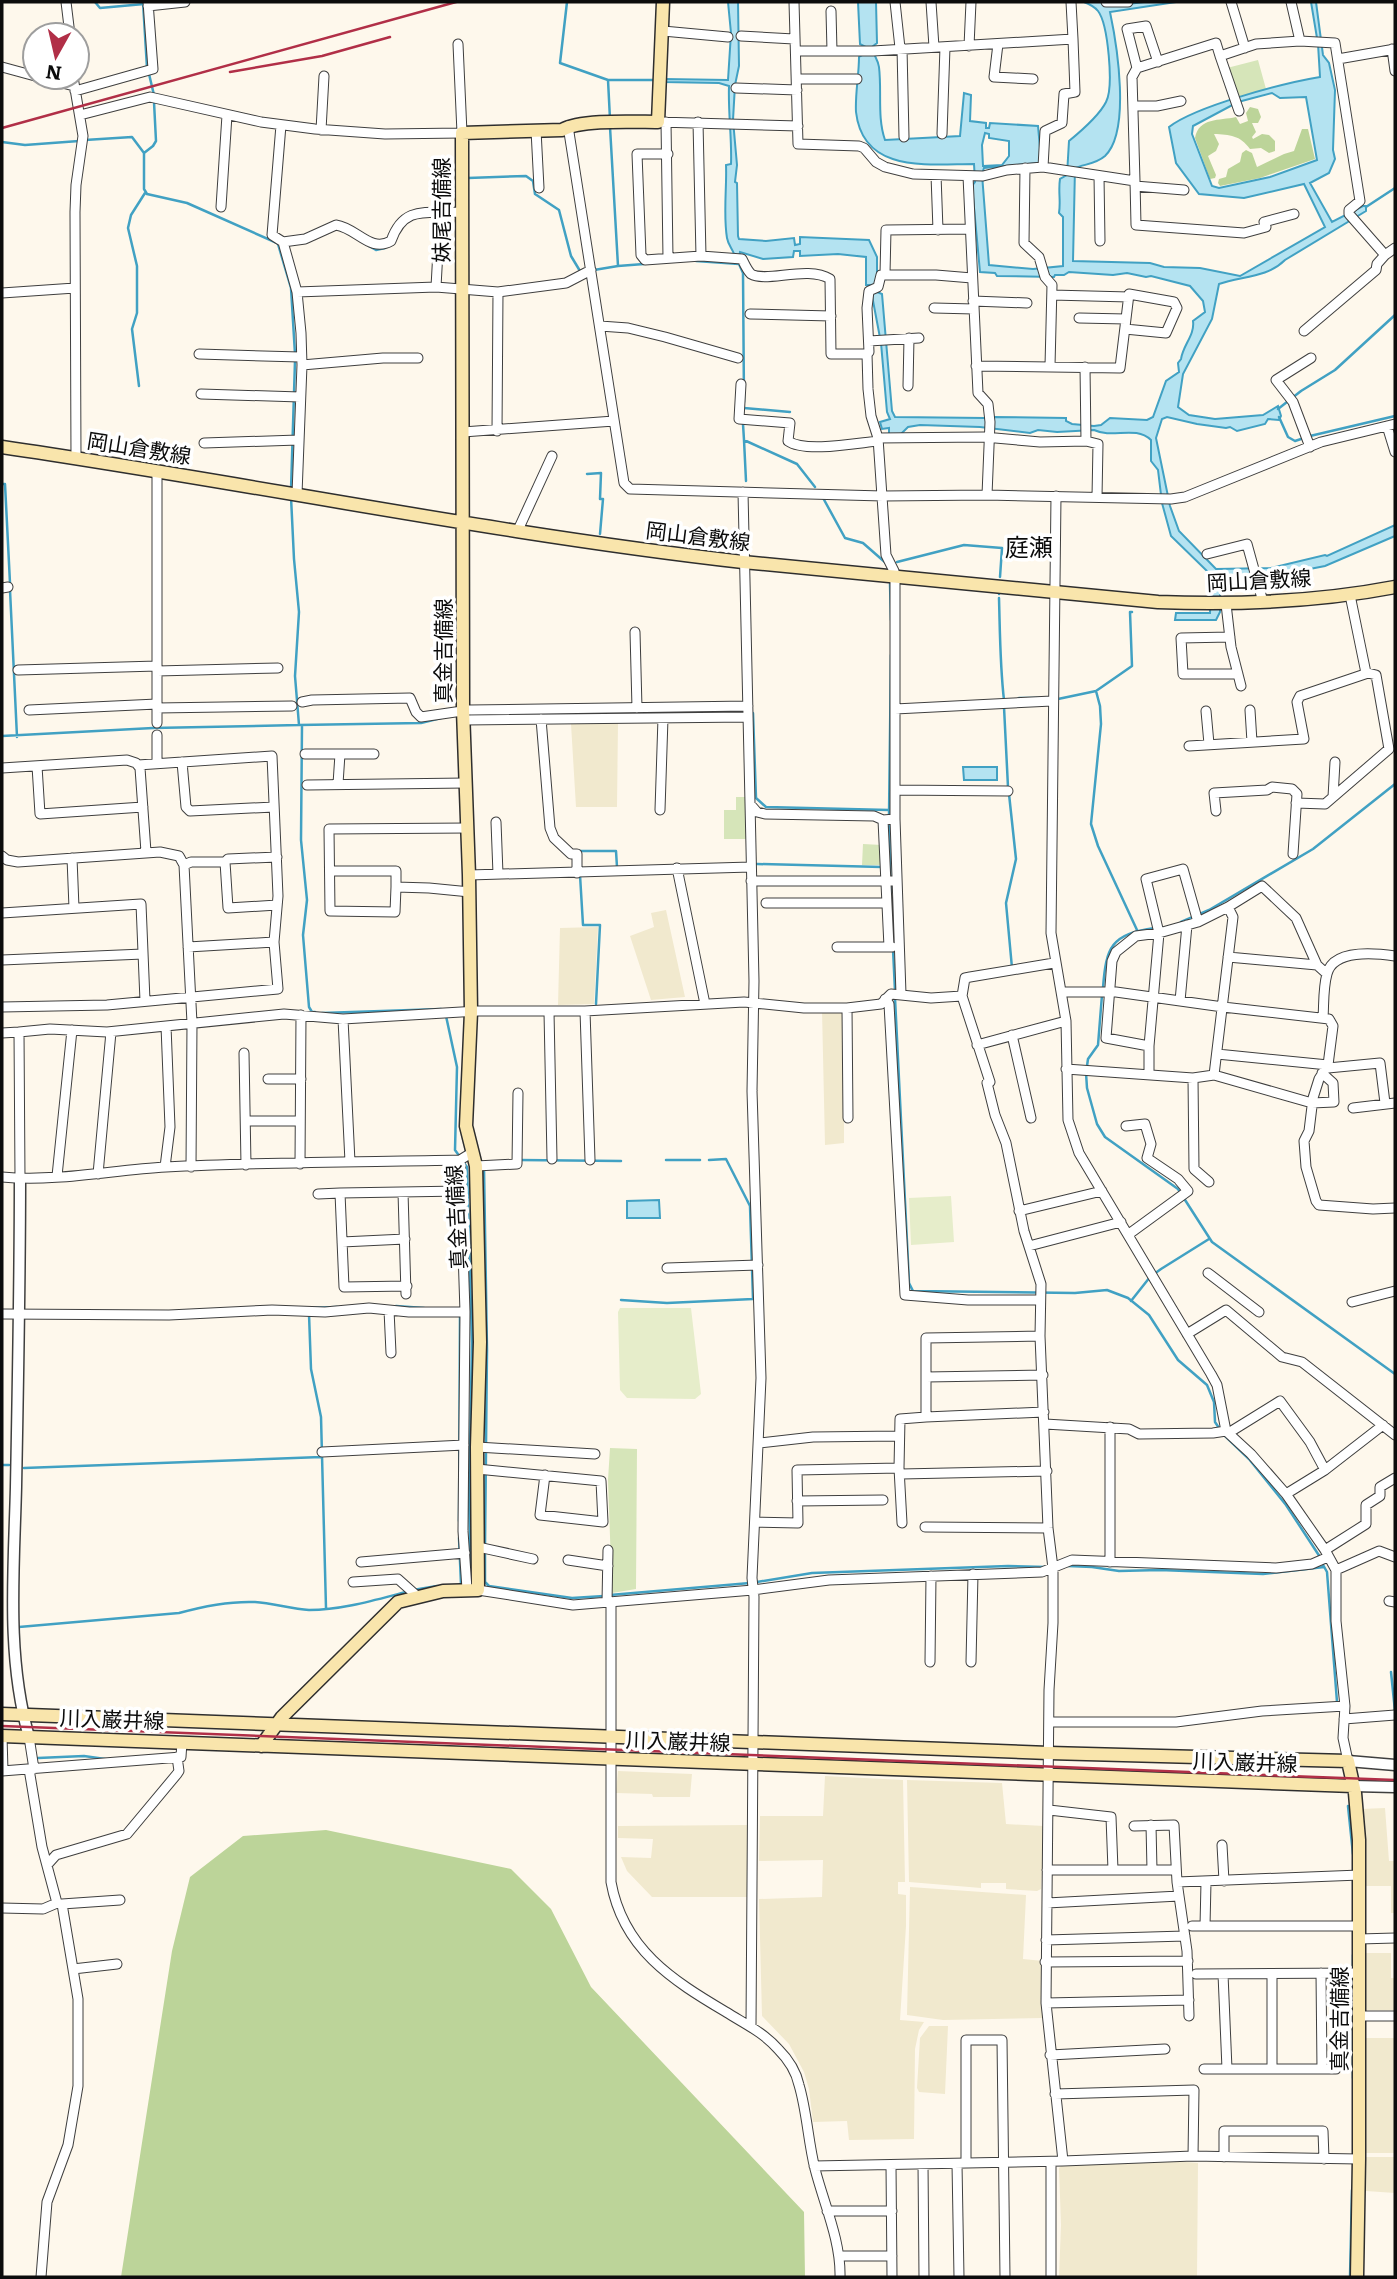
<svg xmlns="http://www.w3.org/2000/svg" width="1397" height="2279" font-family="Literata,'Noto Sans JP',serif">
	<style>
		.farmland { fill: #f1e9ce }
		.green { fill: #d6e5b9 }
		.forest { fill: #bcd499 }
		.pitch { fill: #e6edca }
		.water { fill: #b4e3f1; stroke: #41a1c3; stroke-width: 2; fill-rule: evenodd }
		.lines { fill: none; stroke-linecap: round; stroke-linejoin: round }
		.stream { stroke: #41a1c3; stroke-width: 2.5 }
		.minor-casing { stroke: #3f3f3f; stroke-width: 11 }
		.tertiary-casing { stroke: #3f3f3f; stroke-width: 13 }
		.secondary-casing { stroke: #2e2e2e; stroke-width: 15 }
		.minor { stroke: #fff; stroke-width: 9 }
		.tertiary { stroke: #fff; stroke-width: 10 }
		.secondary { stroke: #f9e5ac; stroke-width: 12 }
		.rail { stroke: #b12f47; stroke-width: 2.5 }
		.labels { text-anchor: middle; stroke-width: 7; stroke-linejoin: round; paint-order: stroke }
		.street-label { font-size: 21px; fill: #0c0c0c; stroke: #fff }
		.quarter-label { font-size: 24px; fill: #0c0c0c; stroke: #fff }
	</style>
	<rect width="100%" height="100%" fill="#fef8ec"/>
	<!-- farmland -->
	<path class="farmland" d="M618,723L617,807H576L571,724Z
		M666,910L685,997L651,1000L630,936L654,927L651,913Z
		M598,927L594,1004L558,1005L560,928Z
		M822,1010H844V1143L825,1145Z
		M618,1771L692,1774L690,1797H653L652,1794L616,1793Z
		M825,1776L903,1780L905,1882H898V1894L906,1895V1926L900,2020L924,2022L919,2030L915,2049L914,2139L849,2140L847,2121L813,2122L809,2089L804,2072L789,2044L762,2016L759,1899L822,1897L823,1860L759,1861L760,1816H823Z
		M907,1780L1002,1783L1006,1824L1044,1826L1041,1889L1037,1891L1006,1889V1883H981V1888L909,1882Z
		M1385,1808L1389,1861H1395V1913H1391V1886H1365L1366,1845L1361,1809Z
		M748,1825L747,1897H652L627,1871L621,1857L651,1858L653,1839L618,1838V1826Z
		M910,1887L1026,1895L1023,1959L1043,1961L1042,2018L943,2020L907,2015Z
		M1366,1953H1391V1978H1395V2010H1365Z
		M929,2026H948L945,2094L919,2092L917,2088L920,2038Z
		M1365,2038H1395V2153H1366Z
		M1366,2157H1395V2193L1366,2191Z
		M1174,2161L1198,2163L1197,2277H1059L1061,2225L1059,2168L1062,2165Z"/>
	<!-- green -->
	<path class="green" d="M1258,60L1266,89L1237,97L1227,68Z
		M736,797H747V839H724V810H736Z
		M863,844L882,845V865H862Z
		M610,1448L637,1449L636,1589L612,1593L608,1480Z"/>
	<!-- forest -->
	<path class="forest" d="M1250,107L1258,109L1261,117L1258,123H1252L1256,132L1252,137L1253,139L1262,134L1269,135L1275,141V151L1269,153L1261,148L1250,149C1240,135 1230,135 1214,134L1219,144L1216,151L1208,156L1216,175L1215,178L1210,179L1195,138C1199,117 1219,121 1236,117L1240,124L1248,121L1246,113Z
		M1302,129H1308L1315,159L1260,178L1220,186L1218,183L1219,179L1226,177L1228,169L1240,162L1242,153L1246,150L1252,153L1257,167L1284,154L1294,151Z
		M326,1830L511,1869L551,1909L591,1987L804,2212L805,2277H121L172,1951L190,1877L243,1836Z"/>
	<!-- pitch -->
	<path class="pitch" d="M951,1196L954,1242L911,1245L909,1198Z
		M620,1308H691L701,1394L695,1399L627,1398L620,1390L618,1312Z"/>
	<!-- water -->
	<path class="water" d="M728,2H738L739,66L735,85L733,120L737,165L735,182L737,183L738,236L739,239L766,241L794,238L795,245L800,244V237L869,240L877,257V292L882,294L892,411L895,417L985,418L987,420L993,419L994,417L1066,418V421L1072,424L1094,426L1101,425L1110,418L1147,420L1153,417L1166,381L1179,372L1178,363L1181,359C1183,345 1195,335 1193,321L1205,312L1203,301L1190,286L1151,276L1146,277L1127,273L1113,275L1069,272L1064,275H1055L1054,277L997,276L995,273L980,272L972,186L975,182L974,164C929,164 863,174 856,112C855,94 859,75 859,57L866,53V47L860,44L858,2H876L877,43L872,47C873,55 878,59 879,67C882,92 877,117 885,140L960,136L964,93L971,95L970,121L986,123V128H989L990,123L1038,126L1041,159L1039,163L984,168L982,174L989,265L1033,269L1063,266V217L1059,213C1061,201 1058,191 1060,179L1067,175L1069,141C1080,132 1100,114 1106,102C1114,87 1108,24 1098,11C1095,7 1089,4 1084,2H1102L1112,6L1144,2H1176L1110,12C1117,45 1131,131 1105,156C1096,164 1085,164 1075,168L1073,261L1150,263L1164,267L1200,268L1240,276L1325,227L1304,184L1244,198L1199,194L1176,163L1169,127C1196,106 1284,83 1320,77L1318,44L1311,2H1316L1323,55L1329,63L1335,90L1333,150L1335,159L1329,173L1310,183L1332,222L1363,206H1366V211L1285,260C1267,278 1241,276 1219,284L1212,319L1183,374L1178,407L1189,415L1215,419L1263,415L1278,406L1281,416L1279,420L1268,419L1265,424L1237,431L1230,427L1226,428L1197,424L1167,417L1162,419L1156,438L1170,506L1179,531L1216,569L1271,568L1325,555L1327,556L1395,525V536L1325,566L1264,578L1220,581V612L1216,620H1175L1176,613H1210L1211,586L1207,571L1171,536L1162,503L1158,470L1151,461V440C1135,425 1113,439 1094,430L1057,432L1038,430L1030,433L980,427L920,425L908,427L900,435L889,434V428L882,429L880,422L890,419L887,412L881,343L870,285H866V257L838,254L800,256V251H794L793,257L763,259L740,252L738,264H735C736,250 729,249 727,238C723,214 727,187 726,165L731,164C732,138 728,113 729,86L719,83L664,82V79L728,80L731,33ZM1272,93L1280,98L1306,97L1317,160L1270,177L1219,188L1212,186L1192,134L1193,126L1238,102ZM985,133L989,134V138L1009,141V156L1002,165L983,166L982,145Z
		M963,767H997V780H964Z
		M659,1200L660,1218H627V1201Z"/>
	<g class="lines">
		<!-- stream -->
		<path class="stream" d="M95,2L100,8L144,4
			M143,2L147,68
			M567,2L560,63L608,80L610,119
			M149,74L154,95
			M608,80H656
			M610,127L618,266L644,264
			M85,140L132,137L144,153V189L147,194L187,203L277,243
			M2,142L25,145L79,141
			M144,153L153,146L156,141L154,102
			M468,178L526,176L533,181L535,194L559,210L571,256L580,271
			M1366,207L1395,188
			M278,244L291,288L295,354
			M369,246L376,250L385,248
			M696,261L739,264L743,273L744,402
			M594,270L618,266
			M139,386L132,329L137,313V266L128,228L131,215L145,193
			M744,408L790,412
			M1278,409L1301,391L1335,370L1395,315
			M1279,417L1288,437L1295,441L1304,438
			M743,424L744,440L797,464L815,487
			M1310,436L1395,416
			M744,440L746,481
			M587,474L601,473L600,499H603L600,534
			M2,484H5L10,583
			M291,490L295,361
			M822,496L845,538L863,543L887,564
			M291,497L294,559L299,612L295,676L299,725L421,723L441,718
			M897,562L964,545L1002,548L1000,577
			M890,584L891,620
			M10,590L17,737
			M999,594V593
			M999,598C1000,633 1000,666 1004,700
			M1132,612H1130L1132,666L1096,691L1100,706L1101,724L1091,824L1098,846L1137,930
			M1019,698H1044
			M1058,699L1096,691
			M1004,707L1008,787
			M751,712L753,713L756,798L766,807L889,810
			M472,715L744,712
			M302,725L301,840L307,900L303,935L309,1007L312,1012H315
			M2,736L153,728L299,725
			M1009,794L1016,859L1006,903L1012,968
			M889,816L891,655
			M889,823L891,907
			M579,851H616L617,867
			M757,864L882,867
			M580,875L583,925H600L596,1004
			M1181,922L1209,910L1313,849L1395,784
			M893,949L895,991
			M1103,988C1106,947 1111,934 1155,928
			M1102,995L1098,1045L1088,1059L1086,1073L1087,1088L1097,1124L1105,1137L1178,1189L1212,1242L1395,1374
			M895,998L909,1283L913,1291L1075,1293L1107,1290L1128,1298L1149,1315L1178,1360L1207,1385L1214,1402L1215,1422L1219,1428
			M322,1013L441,1009
			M446,1016L457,1067L455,1150L460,1157
			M519,1160L621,1161
			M666,1160H700
			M464,1163L467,1167L472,1343L469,1501L471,1572
			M484,1168L487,1350L486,1445
			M621,1300L667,1303L753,1299L750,1206L726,1159L709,1160
			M1131,1301L1150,1277L1161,1269L1209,1239
			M396,1306L424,1308
			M310,1308L337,1307
			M309,1314L311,1369L321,1417L326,1608
			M1223,1434L1249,1459L1286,1505L1320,1557
			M2,1465H9
			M24,1468L321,1457
			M459,1521L460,1314
			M459,1538L461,1584
			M485,1546L486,1451
			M485,1553V1582L489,1586
			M1322,1563L1327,1572L1337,1702
			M1068,1566L1092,1567L1119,1571L1160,1570L1263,1574L1324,1567
			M757,1582L812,1573L1008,1566L1046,1567
			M489,1586L572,1598L604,1596
			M413,1590L437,1586
			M610,1595L750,1583
			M19,1627L179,1613C204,1606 229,1601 255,1602C273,1603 291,1609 309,1610C342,1610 375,1600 406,1592
			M1391,1672L1395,1711
			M38,1758L84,1756L105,1759
			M1348,1806L1353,1854
			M1353,1970V1955
			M1353,1976V2078
			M1350,2277L1352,2190"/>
		<defs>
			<path id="minor" d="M66,2L70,35
				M794,2L798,144L859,146L864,148L876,162L885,167L913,174L983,176L1007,170L1043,167L1135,181L1132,77L1137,68L1216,43L1220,56L1256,44L1300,41L1335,43L1360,201L1349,210V214L1385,255L1395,248
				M895,2L900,48
				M931,2L934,47
				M1071,2L1073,39
				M1106,2H1128
				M1231,2L1245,48
				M1291,2L1300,41
				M148,6L185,2
				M831,11L832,51
				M663,31L728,37
				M741,36L794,39
				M998,44L994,77L1033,79
				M969,46L971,2
				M902,48L904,137
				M1392,49L1395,71
				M796,51H873L1073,39L1075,92L1064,94L1062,123L1045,131L1043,167
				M1220,56L1239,111
				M1338,59L1395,49
				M2,67L35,76
				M1137,68L1127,29L1146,26L1158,62
				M39,77L74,86
				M73,77L83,136L76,185L75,212L76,458
				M797,79H857
				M736,88L797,90
				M75,91L153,69L148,2
				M1133,106H1157L1181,101
				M80,115L150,97L261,122L315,129L385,134L462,133L458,44
				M658,122L798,126
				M666,122L668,258
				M698,122L701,256L742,259C745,265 747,270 751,274C766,283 808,265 830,279L831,354H867L868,389L871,416L878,438L886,555L894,571L895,577V819L901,994
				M281,125L272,235L283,242L305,239L336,225C357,228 370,253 391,241C404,204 427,214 462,212
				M568,126L624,483L630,489L883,496L987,495L1171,499L1185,497L1321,442L1395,424
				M321,130L324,76
				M536,130L539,188
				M942,134L945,47
				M668,154H637L641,255L645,260L701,256
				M1025,168L1024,243L1039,257L1045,277L1052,285L1050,366
				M936,175L938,230
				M968,176L978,393L988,404L990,422L987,495
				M1099,176L1100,241
				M1135,181L1136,225L1244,233L1266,227L1264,222L1294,214
				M1135,186L1184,190
				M221,207L227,115
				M283,242L297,292L301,333L302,365L297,494
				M885,274L886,230L970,229
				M436,287L440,214
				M297,292L436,287L498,292L566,283L591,270
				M2,293L75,288
				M1052,295L1129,297
				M973,301L1027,303
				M934,308L974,309
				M750,314L831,316
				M1079,318L1126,319
				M600,326L628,328L665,337L738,358
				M1304,331L1376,270L1377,264L1385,255
				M869,341L919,338
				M199,354L300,357
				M867,354L869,352L867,308L869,291L878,287L881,275H936L972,278
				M302,365L383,358H418
				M976,366L1120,368L1129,294L1174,302L1177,308L1166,333L1125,329
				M1085,367L1086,441L1098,444L1097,497
				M741,384L739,419L790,423L788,441C805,453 857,443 878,441
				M908,386L909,338
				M201,394L300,397
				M1387,426L1395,452
				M497,431L498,292
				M463,432L614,421
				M878,438L984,437L1040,442L1086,441
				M204,443L298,440
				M1310,447L1293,402L1276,380L1311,358
				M157,471V723
				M743,492L754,981L752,1091L761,1378L752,1578L754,1597L751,2025
				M1056,496L1051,933L1066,1021L1068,1120L1079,1153L1211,1374L1217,1385L1226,1431L1251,1454L1286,1494L1325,1550L1336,1570V1621L1345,1706L1343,1738L1348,1761
				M518,530L552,456
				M1207,554L1247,544L1263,602
				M2,588L8,587
				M1350,595L1366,673
				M1226,604L1231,647L1241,686
				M635,632L637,708
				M1230,637L1181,638L1183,674H1238
				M18,670L157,666
				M157,671L278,668
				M302,702L312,700L410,698L416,712L421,717L469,710L748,706
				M157,708L292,706
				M895,709L1052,701
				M29,710L157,704
				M1250,710L1252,742
				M1206,711L1209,744
				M541,719L550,828L554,838L571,854H577V873
				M464,720L748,717
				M157,735V763
				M1189,746L1304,739L1297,702L1300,696L1368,673L1376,675L1389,749L1325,804L1296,803
				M305,754H374
				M182,762L186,807L190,811L274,807
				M37,766L40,814L143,807
				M2,768L127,760L136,763L140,768L146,852
				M338,784L340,754
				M307,785L466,783
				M895,790L1008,791
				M1333,797L1335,762
				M750,804L757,812L765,814L874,816L883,820L895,819
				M660,810L663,718
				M1216,811L1214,793L1267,790L1272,787L1292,789L1297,794L1293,854
				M883,820L889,947
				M496,822L498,874
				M468,828L329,829L330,911L395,912L396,887L429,888L470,892
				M2,856L7,860L18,862L160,852L179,856L184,865L192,1023L191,1167
				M72,858L74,908
				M225,862L228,859L277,857
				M184,865L191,862H225L228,908L277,905
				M677,868L705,1004
				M330,871H396V887
				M469,875L751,867
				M751,881H897
				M766,903H887
				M2,913L141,904L145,1001
				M188,947L274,942
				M837,947H892
				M1228,957L1317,965
				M2,960L143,954
				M1062,992H1116L1223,1007L1329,1019L1333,1026L1328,1065L1217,1054
				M962,996L965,978L970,977L1054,963
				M885,999L889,1004L905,1295L968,1300H1040
				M1180,1001L1187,925
				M2,1007L107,1005L278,989L274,942L278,896L272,756L138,765
				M847,1008L848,1118
				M585,1011L590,1160
				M549,1012L552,1159
				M1323,1018C1324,1004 1323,988 1327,974C1333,949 1375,953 1395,956
				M343,1019L350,1162
				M19,1032L50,1029L107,1032L284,1014L343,1019L478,1011H585L744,1002L804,1008H847L881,1004L891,994L931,998L962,996L990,1082L987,1083L995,1115L1006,1143L1024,1231L1041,1284L1040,1336L1048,1528L1053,1568V1623L1049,1690L1046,2003L1063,2161
				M2,1033L19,1032L20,1178
				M1012,1035L1031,1118
				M977,1045L1066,1021
				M1149,1046L1106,1038L1112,961L1116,952L1136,936L1159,933L1198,922L1228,907L1262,886L1296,918L1317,965L1327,974
				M244,1053L246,1165
				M1328,1065L1319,1079L1313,1098L1309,1131L1304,1141L1306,1167L1316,1201L1319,1205L1373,1209L1395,1208
				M1328,1068L1380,1063L1385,1103
				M1066,1069L1193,1078L1214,1075L1233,917L1228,907
				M1149,1075V1046L1159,933L1146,879L1183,869L1198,922
				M1214,1075L1312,1103L1334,1102L1333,1083L1322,1073
				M1193,1078L1194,1169L1209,1182
				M268,1079H301
				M1353,1108L1395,1103
				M246,1121H300
				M1126,1126L1145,1124L1151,1144L1147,1158L1178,1179L1188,1191L1129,1234
				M460,1160L465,1312L463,1531L467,1589
				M300,1164L301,1015
				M476,1166L517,1164L518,1093
				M165,1167L170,1127L166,1026
				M98,1174L111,1032
				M57,1176L72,1030
				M2,1177C57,1182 112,1170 166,1167C264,1162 362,1162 460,1160L473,1152
				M403,1192L406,1294
				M318,1194L340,1193
				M1019,1211L1102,1191
				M342,1242L405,1239
				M1029,1246L1121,1222
				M667,1268L758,1265
				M1208,1273L1259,1312
				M407,1286L344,1287L340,1193L461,1191
				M1352,1302L1395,1291
				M389,1310L391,1353
				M2,1314L169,1315L272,1310L325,1312L369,1308L409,1312H465
				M1187,1334L1226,1310L1282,1357L1302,1362L1395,1435
				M1040,1336L926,1338V1417L1044,1412
				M926,1377L1043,1375
				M1045,1424L1129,1429L1139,1434L1213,1433L1226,1431
				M1230,1432L1280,1401L1310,1442L1325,1470
				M759,1443L813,1437L899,1436
				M477,1447L595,1454
				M322,1452L464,1445
				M477,1469L601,1481L603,1522L540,1515L545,1475
				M901,1474L1047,1471
				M1286,1494L1325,1470L1383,1425
				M797,1501L883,1500
				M755,1522L798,1523L797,1470L899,1468
				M902,1523L899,1468L900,1419L926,1417
				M925,1527L1048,1528
				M478,1547L533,1559
				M1325,1550L1366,1524V1505L1380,1496V1487L1395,1478
				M568,1560L608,1566
				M361,1562L465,1553
				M1110,1562V1427
				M1336,1570L1379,1551L1395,1557
				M353,1582L398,1579L417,1596
				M478,1590L573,1605L753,1590L829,1580L1042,1572L1072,1560L1276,1568L1312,1564L1328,1557
				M1389,1601L1395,1602
				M607,1602L608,1550
				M611,1602V1882C623,1949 672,1980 726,2012C745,2024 763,2032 778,2049C788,2059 796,2071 799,2085C807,2112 808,2141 815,2169C824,2204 841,2241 840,2277
				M930,1662L931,1576
				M971,1662L973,1574
				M1344,1719L1395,1715
				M1049,1722H1176L1262,1711L1345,1706
				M2,1736L3,1771
				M29,1737L34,1769
				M29,1769L42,1847L57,1903L62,1904L78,1999V2086L68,2145L47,2202L41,2277
				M2,1771L181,1757L182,1742
				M1049,1810L1111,1817L1113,1870
				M1151,1825L1152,1870
				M1134,1826L1174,1825L1177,1882L1187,1951L1189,2016
				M1222,1845L1224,1881
				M47,1865L56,1855L127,1834L177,1774L179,1771L177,1757
				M1047,1870H1176
				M1177,1882L1360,1875
				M1047,1903L1179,1896
				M62,1904L120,1900
				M2,1908L43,1909L57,1903
				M1192,1926H1359
				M1205,1926L1206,1882
				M1359,1939L1395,1938
				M1046,1940L1185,1936
				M1045,1962L1188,1961
				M73,1969L117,1964
				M1321,1973L1322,2069
				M1196,1974L1360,1973
				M1223,1974L1227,2069
				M1046,2003L1189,2000
				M1360,2016H1395
				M1050,2055L1165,2049
				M1204,2069H1336
				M1272,2069V1974
				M1055,2094L1194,2090L1193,2156
				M1224,2157V2131H1323L1324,2159
				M1051,2162V2277
				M966,2163V2040H1002L1005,2277
				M923,2164L924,2277
				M957,2164L959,2277
				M891,2165L892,2277
				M814,2166L1063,2161L1193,2156L1359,2159
				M827,2211H892
				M839,2256H892"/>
			<path id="tertiary" d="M20,1178C20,1281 18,1384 16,1487C14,1570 6,1656 29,1737
				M1348,1761L1395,1765
				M1353,1786L1395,1787"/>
			<path id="secondary" d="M2,447C249,483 495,534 743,562L1158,602C1238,605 1317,602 1395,587
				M2,1714L1049,1753L1348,1761L1355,1793L1359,1840V2159L1357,2277
				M2,1736L1353,1786
				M261,1746L282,1717L398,1602L443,1591L478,1590L477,1447L480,1342L476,1166L466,1126L471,1012L469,875L463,710L462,133L562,130C581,119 635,122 658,122L663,2"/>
		</defs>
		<!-- minor casing -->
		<use href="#minor" class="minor-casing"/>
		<!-- tertiary casing -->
		<use href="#tertiary" class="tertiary-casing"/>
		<!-- secondary casing -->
		<use href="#secondary" class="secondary-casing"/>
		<!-- minor -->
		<use href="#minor" class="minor"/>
		<!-- tertiary -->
		<use href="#tertiary" class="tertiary"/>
		<!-- secondary -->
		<use href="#secondary" class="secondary"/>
		<!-- rail -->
		<path class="rail" d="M230,72L322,56L390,37
			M2,128L456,2
			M2,1726L1395,1780"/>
	</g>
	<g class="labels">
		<!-- street labels -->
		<g class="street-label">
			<text transform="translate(442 210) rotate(-90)" y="7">妹尾吉備線</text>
			<text transform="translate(139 449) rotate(9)" y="7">岡山倉敷線</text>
			<text transform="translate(698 537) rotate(7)" y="7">岡山倉敷線</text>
			<text transform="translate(1259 581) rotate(-3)" y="7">岡山倉敷線</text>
			<text transform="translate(444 651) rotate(-90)" y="7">真金吉備線</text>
			<text transform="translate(457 1217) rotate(-93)" y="7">真金吉備線</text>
			<text transform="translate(112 1720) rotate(2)" y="7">川入巌井線</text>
			<text transform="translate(678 1742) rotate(2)" y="7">川入巌井線</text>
			<text transform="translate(1245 1763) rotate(2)" y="7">川入巌井線</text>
			<text transform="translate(1340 2019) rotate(-90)" y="7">真金吉備線</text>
		</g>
		<!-- quarter labels -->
		<g class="quarter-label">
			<text x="1029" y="556">庭瀬</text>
		</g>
	</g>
	<!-- border -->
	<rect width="1397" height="2279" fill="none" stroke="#0c0c0c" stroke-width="7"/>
	<!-- north arrow -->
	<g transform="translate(56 56) rotate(188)"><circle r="33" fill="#ffffff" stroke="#9e9e9e" stroke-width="2"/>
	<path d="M0-5L12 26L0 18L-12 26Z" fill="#b12f47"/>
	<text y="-10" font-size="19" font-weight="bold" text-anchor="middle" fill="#0c0c0c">N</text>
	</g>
</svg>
